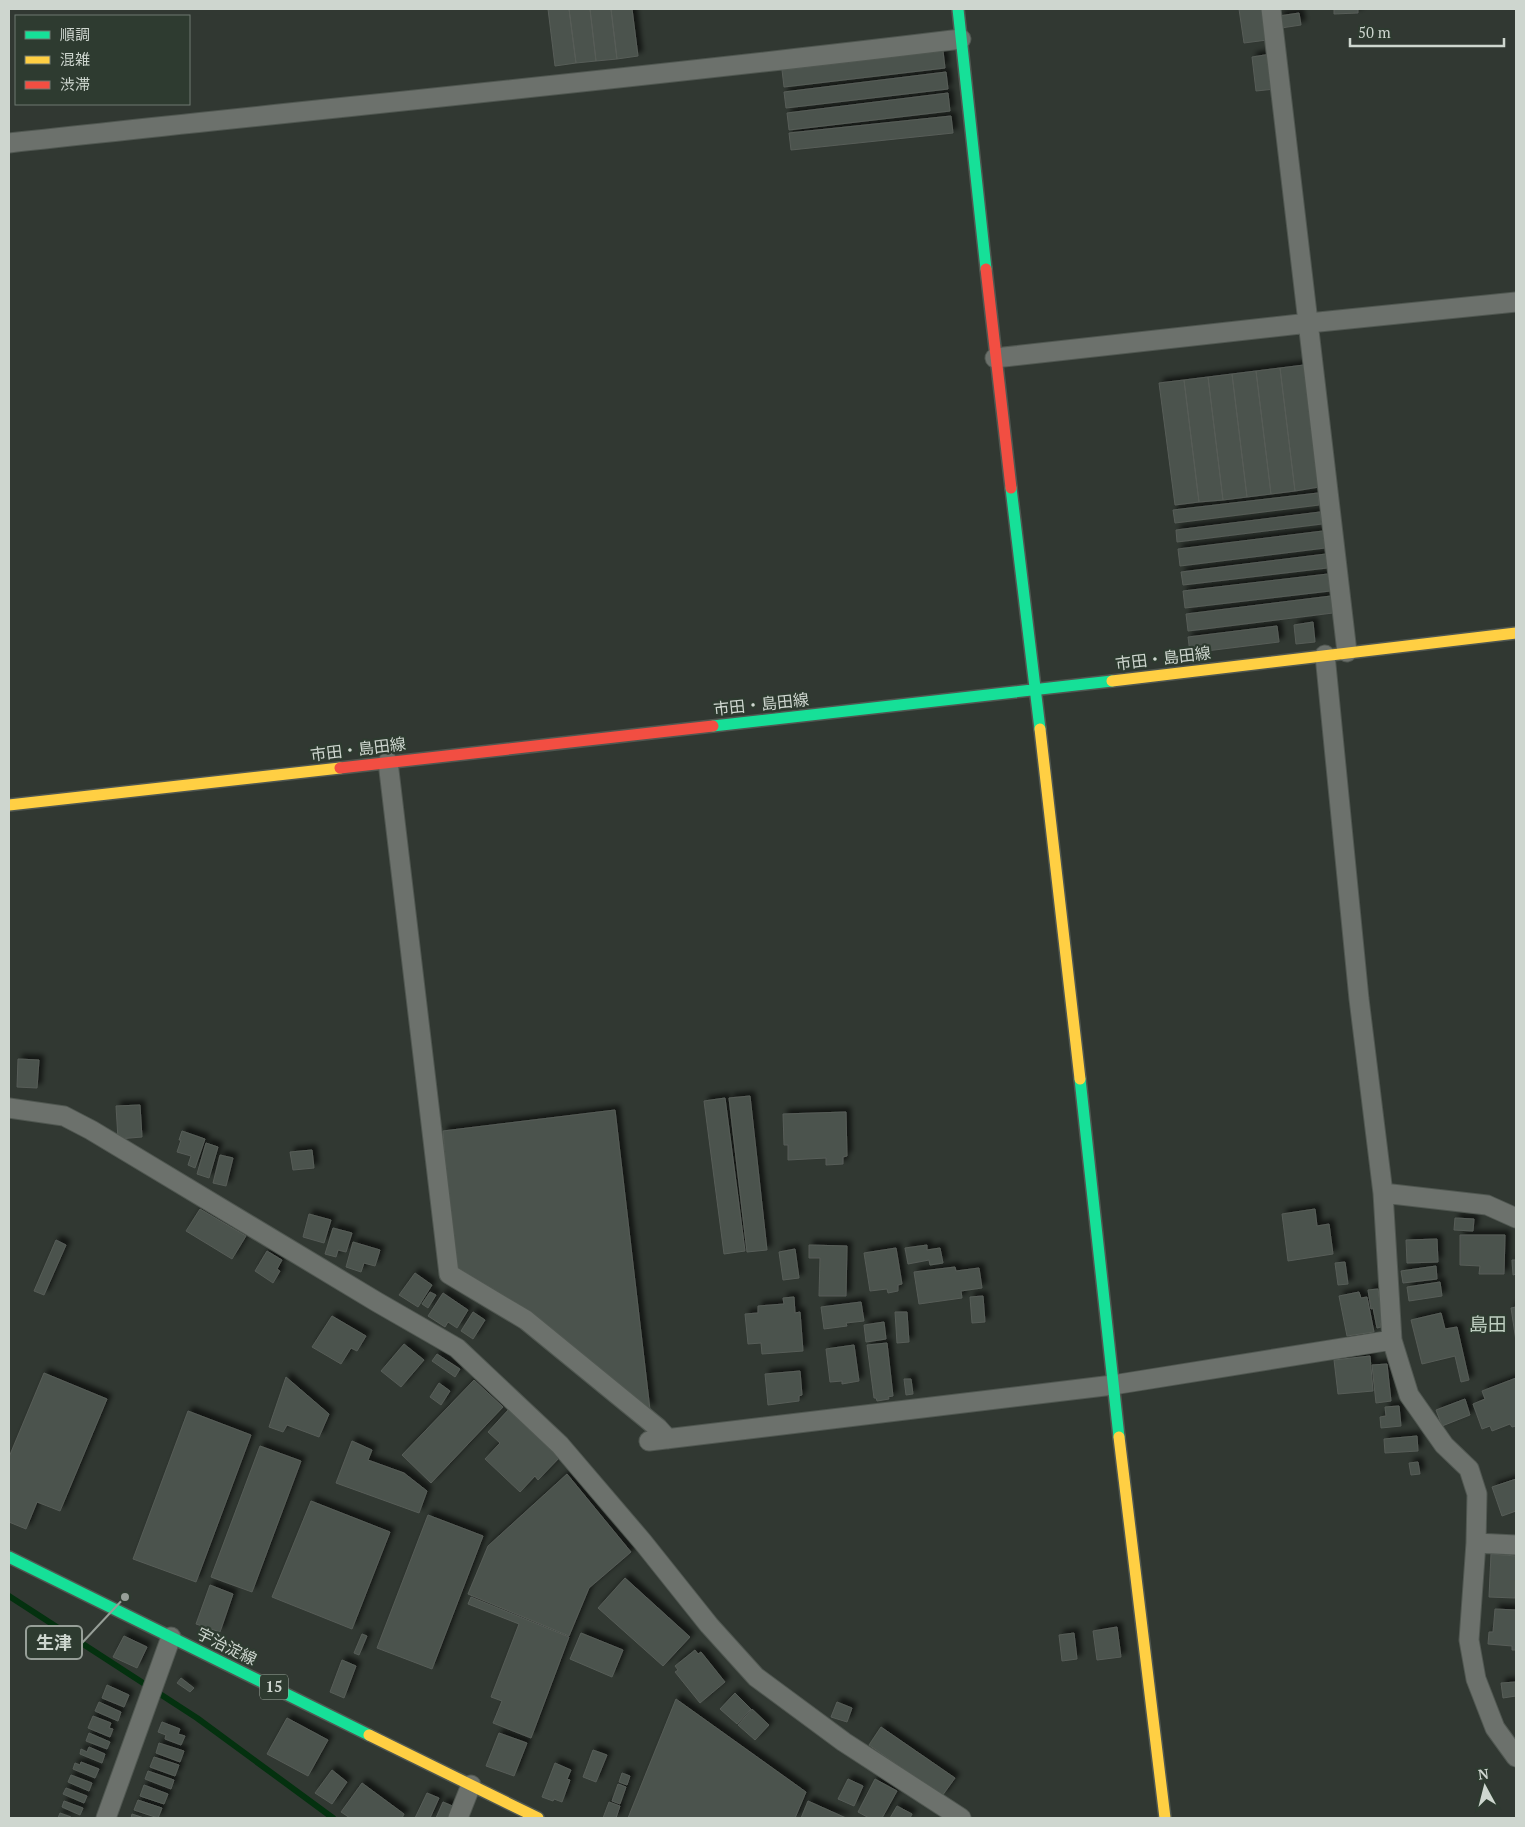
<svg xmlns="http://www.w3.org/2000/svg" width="1525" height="1827" font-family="'PT Serif','Noto Sans JP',serif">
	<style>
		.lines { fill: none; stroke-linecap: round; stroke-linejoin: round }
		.stream { stroke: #04310f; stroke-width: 6 }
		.building { fill: #4c534d; stroke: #575d58; filter: url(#shadow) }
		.street-casing { stroke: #505751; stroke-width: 21 }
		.fast-casing { stroke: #505751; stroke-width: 14 }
		.slow-casing { stroke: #505751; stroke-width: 14 }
		.jam-casing { stroke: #505751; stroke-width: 14 }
		.street { stroke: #6c716c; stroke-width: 19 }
		.fast { stroke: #16e098; stroke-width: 11 }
		.slow { stroke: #ffcf43; stroke-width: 11 }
		.jam { stroke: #f24e42; stroke-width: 11 }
		.labels { text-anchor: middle; stroke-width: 4.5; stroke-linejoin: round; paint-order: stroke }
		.shield { fill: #2e3b30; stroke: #9ea89f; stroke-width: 1 }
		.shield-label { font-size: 15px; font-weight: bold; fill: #ced6cf }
		.street-label { font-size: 16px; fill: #ced6cf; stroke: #2e3b30 }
		.quarter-label { font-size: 19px; fill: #becec0; stroke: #2e3b30 }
		.leader { fill: none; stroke: #979f98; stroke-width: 2 }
		.callout-dot { fill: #979f98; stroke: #2e3b30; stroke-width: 2 }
		.callout { fill: #2e3b30; stroke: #979f98; stroke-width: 2 }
		.callout-label { font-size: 18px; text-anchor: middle; font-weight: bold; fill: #ced6cf }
	</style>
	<defs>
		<filter id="shadow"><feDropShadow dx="4.5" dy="-4.5" stdDeviation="2.5" flood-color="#0009"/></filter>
	</defs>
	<rect width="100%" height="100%" fill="#313832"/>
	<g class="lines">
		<!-- stream -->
		<path class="stream" d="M9,1596L197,1718L333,1818"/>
	</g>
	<!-- building -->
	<path class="building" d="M548,9H569L576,63L555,66Z
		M569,9H590L596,61L576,63Z
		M590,9H611L617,59L596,61Z
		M611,9H632L638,56L617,59Z
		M1239,9H1263L1267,40L1244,43Z
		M1334,9H1358V13L1334,14Z
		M1299,13L1301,25L1281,28L1279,16Z
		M943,51L945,68L784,87L782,70Z
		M1271,54L1275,89L1256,91L1252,57Z
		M946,72L948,89L786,108L784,92Z
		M948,93L950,111L789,130L787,113Z
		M951,116L953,133L791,150L789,133Z
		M1304,365L1319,487L1295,491L1280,368Z
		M1280,368L1295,491L1271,494L1256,371Z
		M1256,371L1271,494L1247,497L1232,374Z
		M1232,374L1247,497L1223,500L1208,377Z
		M1208,377L1223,500L1199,502L1184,380Z
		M1184,380L1199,502L1175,505L1159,383Z
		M1318,493L1319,505L1175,523L1173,510Z
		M1320,512L1322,524L1177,542L1176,530Z
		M1323,531L1325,548L1180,566L1178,549Z
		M1326,554L1327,568L1183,585L1181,572Z
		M1328,574L1330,591L1185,608L1183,591Z
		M1331,596L1333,613L1188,631L1186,614Z
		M1313,622L1315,642L1296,644L1294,625Z
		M1277,626L1279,642L1190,653L1188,637Z
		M18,1059L39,1060L37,1088L17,1087Z
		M750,1096L767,1250L747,1252L729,1098Z
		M725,1098L745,1251L724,1254L704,1101Z
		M140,1105L142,1137L118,1139L116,1106Z
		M615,1110L650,1410L457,1269L451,1237L443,1131Z
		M846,1112L847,1156L843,1157V1164L826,1165V1158L788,1160V1145H784L783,1114Z
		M182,1131L205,1139L195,1168L188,1165L191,1156L177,1152L181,1140H179Z
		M206,1143L218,1147L209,1178L197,1174Z
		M312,1150L314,1168L293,1170L290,1152Z
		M220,1155L233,1158L226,1186L213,1183Z
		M200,1209L246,1236L232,1259L186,1231Z
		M1315,1209L1317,1226L1329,1224L1333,1254L1288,1261L1282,1214Z
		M309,1214L331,1220L324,1243L303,1237Z
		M1455,1218L1474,1219L1473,1231L1454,1230Z
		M333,1228L352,1233L346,1252L338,1250L336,1257L325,1254Z
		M1460,1235H1505L1504,1274H1479L1480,1266L1460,1265Z
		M1437,1239L1438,1262L1407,1263L1406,1240Z
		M56,1240L66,1245L44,1295L34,1291Z
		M353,1242L380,1250L375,1266L364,1263L361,1272L346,1267Z
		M809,1245L847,1246L846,1296H819L820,1258H809Z
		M927,1245V1250L940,1248L943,1263L930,1265L929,1260L908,1264L905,1248Z
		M896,1248L902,1284L898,1285V1291L888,1293L887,1289L870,1291L864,1253Z
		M795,1249L799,1278L783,1280L779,1252Z
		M267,1251L282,1260L277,1269L280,1271L273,1283L255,1271Z
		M1512,1260H1516V1274L1513,1275Z
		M1345,1262L1348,1284L1338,1285L1335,1263Z
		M1436,1266L1437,1279L1403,1283L1401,1271Z
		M955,1267L956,1271L979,1268L982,1288L961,1291L962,1298L919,1304L914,1272Z
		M415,1273L432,1285L418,1307L399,1295Z
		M1440,1282L1442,1296L1409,1301L1407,1287Z
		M1378,1289L1383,1321H1380L1381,1327L1377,1328L1373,1308L1371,1309L1368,1290Z
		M430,1292L436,1295L428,1308L422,1304Z
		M1359,1292L1361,1298L1367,1297L1374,1332L1347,1336L1339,1296Z
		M443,1293L468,1310L457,1328L448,1322L445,1327L428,1316Z
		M983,1296L985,1322L972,1323L970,1297Z
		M794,1297L795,1313L800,1312L803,1351L762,1354L761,1343L748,1344L745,1314L758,1313V1306L784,1304L783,1298Z
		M861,1302L864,1321L846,1323L847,1326L824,1329L821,1307Z
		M1516,1307V1341L1511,1308Z
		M473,1312L485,1320L473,1339L461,1331Z
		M895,1312H907L909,1342L897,1343Z
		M1441,1313L1445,1329L1457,1327L1469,1380L1461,1382L1455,1356L1422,1364L1411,1320Z
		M332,1316L366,1336L357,1351L351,1348L341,1364L312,1347Z
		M884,1322L886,1339L866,1342L864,1325Z
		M887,1343L893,1396L888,1397L889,1399L877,1401L876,1398H874L867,1345Z
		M404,1344L424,1360L401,1387L381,1371Z
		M854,1345L859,1381L842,1384V1381L830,1382L826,1349Z
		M437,1354L460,1369L455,1377L432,1361Z
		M1370,1356L1373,1391L1338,1394L1334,1360Z
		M1387,1364L1391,1401L1376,1403L1372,1365Z
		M800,1371L802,1395L799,1396V1401L768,1405L765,1374Z
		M44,1373L107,1399L60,1511L37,1502L26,1529L9,1522V1457Z
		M286,1377L329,1414L319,1437L287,1425L283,1432L269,1427Z
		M1516,1378V1426L1512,1427L1510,1424L1492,1431L1490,1426L1482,1429L1473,1404L1485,1399L1482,1391Z
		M904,1379H911L913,1394L906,1395Z
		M474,1380L503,1407L431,1483L402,1455Z
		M439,1383L450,1391L441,1405L430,1397Z
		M1465,1399L1470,1415L1442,1426L1436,1410Z
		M1399,1406L1401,1426L1381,1428L1380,1417L1386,1416L1385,1407Z
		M509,1409L560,1457L538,1480L535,1476L520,1492L485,1459L500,1443L488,1432Z
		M188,1411L251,1435L196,1582L133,1559Z
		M1417,1436L1418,1451L1385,1453L1384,1439Z
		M352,1441L372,1450L368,1460L404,1473L427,1491L419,1513L336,1483Z
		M260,1446L301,1461L252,1592L211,1577Z
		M1418,1462L1420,1474L1411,1475L1409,1463Z
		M567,1474L631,1552L589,1588L569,1636L468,1594L488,1546Z
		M1516,1479V1511L1502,1516L1492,1487Z
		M311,1501L390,1532L352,1629L272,1597Z
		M428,1515L483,1536L432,1669L377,1648Z
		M1491,1554L1516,1556L1515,1598L1489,1597Z
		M625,1578L690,1637L663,1666L598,1608Z
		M210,1585L233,1594L220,1632L196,1624Z
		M471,1597L569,1637L531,1738L493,1723L502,1701L491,1697L519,1624L468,1604Z
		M1495,1609L1516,1610V1650H1512V1646L1488,1644L1489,1632H1493Z
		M1117,1627L1121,1657L1097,1660L1093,1631Z
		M581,1633L623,1650L612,1677L570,1659Z
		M1074,1633L1077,1659L1062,1661L1059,1635Z
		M362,1634L367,1636L359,1655L354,1653Z
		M124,1636L147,1647L137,1668L113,1657Z
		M695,1650L698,1654L701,1652L725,1682L700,1703L675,1672L678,1670L675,1666Z
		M342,1660L356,1666L344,1698L330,1692Z
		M181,1678L194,1688L190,1692L177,1683Z
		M1516,1682V1696L1503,1698L1501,1683Z
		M107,1685L129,1695L124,1707L102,1698Z
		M735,1693L751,1709L737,1724L720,1709Z
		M676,1699L806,1792L795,1818H628Z
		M99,1702L121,1712L118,1721L95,1711Z
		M837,1702L852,1708L847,1722L831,1717Z
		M752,1709L769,1725L755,1740L738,1725Z
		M93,1716L111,1723L109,1728L113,1729L110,1737L88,1728Z
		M287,1718L328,1740L308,1776L267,1754Z
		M162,1722L180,1729L178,1734L185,1736L181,1745L165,1739L166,1735L158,1732Z
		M881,1727L955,1778L942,1796L869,1745Z
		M89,1733L110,1742L107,1749L86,1741Z
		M499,1733L527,1743L514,1776L486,1766Z
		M159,1743L184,1751L180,1762L156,1753Z
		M89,1747L105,1754L102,1763L80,1754L81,1749L87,1752Z
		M593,1750L607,1755L596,1782L583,1777Z
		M154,1757L179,1765L175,1776L150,1767Z
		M81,1762L99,1769L95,1778L73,1769L75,1763L80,1765Z
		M555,1763L571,1770L567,1779L570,1780L562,1802L554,1799L553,1801L542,1797Z
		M332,1770L347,1782L332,1804L315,1793Z
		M148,1771L174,1780L171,1789L145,1779Z
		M622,1773L630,1776L627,1785L619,1782Z
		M71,1775L92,1783L89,1791L68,1782Z
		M848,1779L863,1786L854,1806L838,1799Z
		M875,1779L897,1791L882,1818H869L858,1812Z
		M362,1783L404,1814L402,1818H350L341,1812Z
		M618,1784L626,1787L620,1804L612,1801Z
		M144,1785L168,1794L164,1804L140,1796Z
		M66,1788L87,1796L84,1803L63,1794Z
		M427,1793L439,1798L430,1818H415Z
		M138,1800L162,1808L158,1818L134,1810Z
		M64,1801L83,1808L80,1815L62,1807Z
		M808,1801L846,1818H801Z
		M443,1802L455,1807L450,1818H436Z
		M609,1802L620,1806L616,1818H603Z
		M897,1806L912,1814L910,1818H890Z
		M60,1813L71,1817V1818H58Z
		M132,1814L144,1818H131Z"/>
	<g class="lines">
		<defs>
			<path id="street" d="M1271,9L1347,652
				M9,143C326,108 644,78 961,39
				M995,358L1309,323L1516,302
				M1325,655L1359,999L1383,1193L1392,1340L1409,1395L1444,1445L1469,1469L1477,1494L1476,1543L1469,1640L1476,1679L1495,1728L1516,1757
				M388,762L449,1274L526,1320L658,1428L668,1439
				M9,1108L64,1116L91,1130L377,1302L457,1348L560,1445L642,1541L709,1625L756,1677L844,1742L961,1818
				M1383,1193L1487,1205L1516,1218
				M649,1441L1113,1385L1392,1340
				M1476,1543L1516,1545
				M106,1818L171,1637
				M458,1818L471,1785"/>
			<path id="fast" d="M958,9L986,269
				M1011,488L1040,729
				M713,726L1112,681
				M1080,1079L1119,1437
				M9,1557L369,1735"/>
			<path id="slow" d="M1112,681L1516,633
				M1040,729L1080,1079
				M9,805L340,768
				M1119,1437L1165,1818
				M369,1735L538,1818"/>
			<path id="jam" d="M986,269L1011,488
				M340,768L713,726"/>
		</defs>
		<!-- street casing -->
		<use href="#street" class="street-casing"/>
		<!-- fast casing -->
		<use href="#fast" class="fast-casing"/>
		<!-- slow casing -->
		<use href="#slow" class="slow-casing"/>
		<!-- jam casing -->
		<use href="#jam" class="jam-casing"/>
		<!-- street -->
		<use href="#street" class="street"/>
		<!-- fast -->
		<use href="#fast" class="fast"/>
		<!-- slow -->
		<use href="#slow" class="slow"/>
		<!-- jam -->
		<use href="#jam" class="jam"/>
	</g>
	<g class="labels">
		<!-- shield labels -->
		<rect class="shield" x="260" y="1674.5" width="28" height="25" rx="4"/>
		<g class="shield-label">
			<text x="274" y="1692">15</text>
		</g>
		<!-- street labels -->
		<g class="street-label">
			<text transform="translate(1163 658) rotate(-7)" y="6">市田・島田線</text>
			<text transform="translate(761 704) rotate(-6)" y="6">市田・島田線</text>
			<text transform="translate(358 749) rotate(-7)" y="6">市田・島田線</text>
			<text transform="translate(227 1646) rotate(26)" y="6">宇治淀線</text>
		</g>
		<!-- quarter labels -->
		<g class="quarter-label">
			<text x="1488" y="1331">島田</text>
		</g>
	</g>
	<!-- callouts -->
	<path class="leader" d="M125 1597L82 1643"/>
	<circle class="callout-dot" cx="125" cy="1597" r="5"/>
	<rect class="callout" x="26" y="1626" width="56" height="33" rx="5"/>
	<g class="callout-label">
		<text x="54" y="1649">生津</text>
	</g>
	<!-- border -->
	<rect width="1525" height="1827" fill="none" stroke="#ced6cf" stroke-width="20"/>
	<!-- legend -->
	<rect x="15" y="15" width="175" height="90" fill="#2e3b30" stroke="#6e7970"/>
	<rect x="25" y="31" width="25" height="8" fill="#16e098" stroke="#6e7970"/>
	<text x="60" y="40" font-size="15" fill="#ced6cf">順調</text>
	<rect x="25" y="56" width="25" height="8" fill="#ffcf43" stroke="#6e7970"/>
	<text x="60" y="65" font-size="15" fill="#ced6cf">混雑</text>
	<rect x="25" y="81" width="25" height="8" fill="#f24e42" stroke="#6e7970"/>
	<text x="60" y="90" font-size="15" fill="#ced6cf">渋滞</text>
	<!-- north arrow -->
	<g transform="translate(1485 1787) rotate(353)" stroke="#2e3b30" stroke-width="4" paint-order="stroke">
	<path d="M0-4L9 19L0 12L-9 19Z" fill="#ced6cf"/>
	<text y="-8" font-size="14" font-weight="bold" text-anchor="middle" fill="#ced6cf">N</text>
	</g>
	<!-- scale -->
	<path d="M1350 38v8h154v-8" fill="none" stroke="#ced6cf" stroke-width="2.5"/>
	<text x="1358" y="38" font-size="15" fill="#ced6cf" stroke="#2e3b30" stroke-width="4" paint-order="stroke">50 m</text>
</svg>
